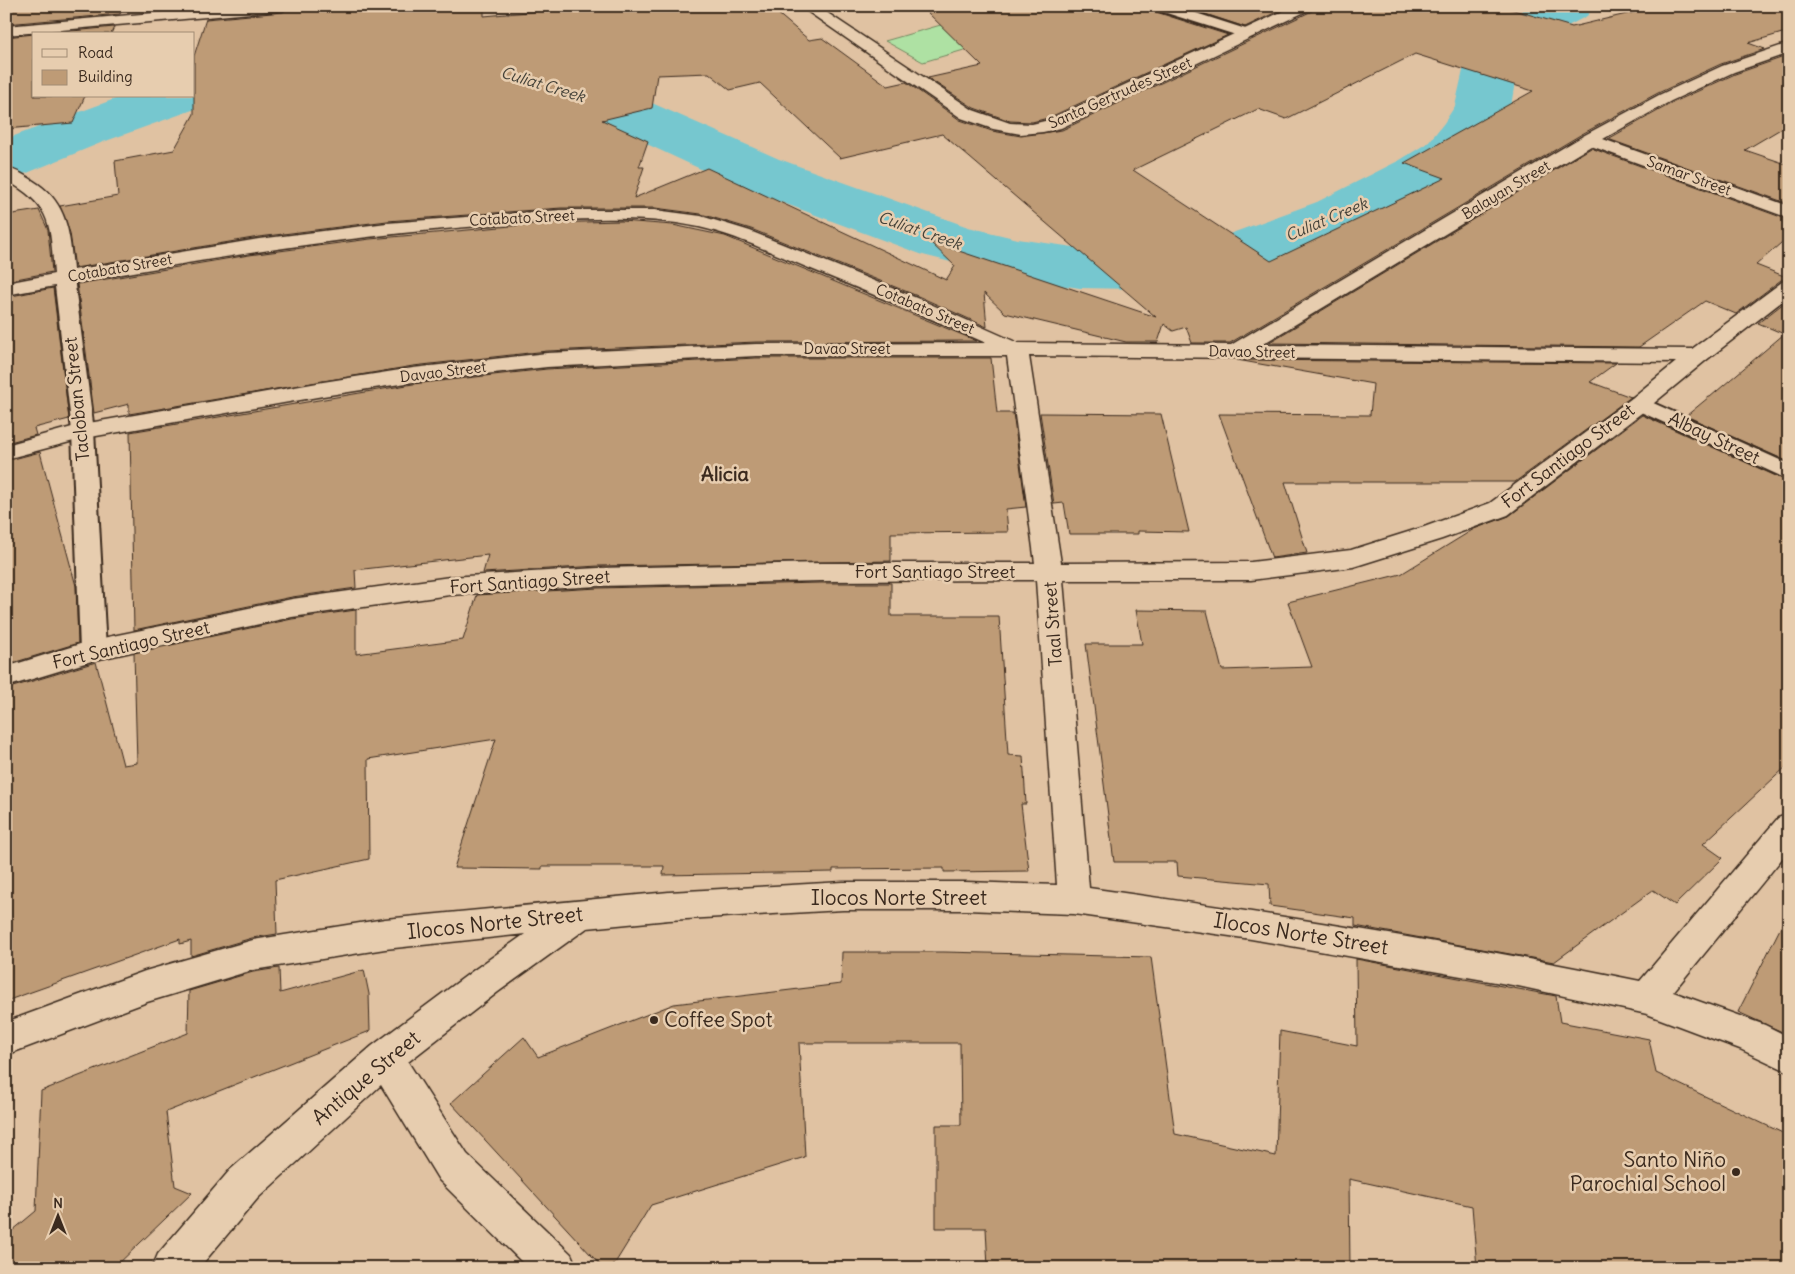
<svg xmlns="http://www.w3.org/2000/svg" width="1795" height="1274" font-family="Delius,sans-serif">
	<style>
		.green { fill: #aee1a3; stroke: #748660 }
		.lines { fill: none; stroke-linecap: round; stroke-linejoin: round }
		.river { fill: #76c7cf; fill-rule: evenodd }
		.building { fill: #be9b76; stroke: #3b2a1e; fill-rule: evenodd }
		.lane-casing { stroke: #3b2a1e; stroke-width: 4 }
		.street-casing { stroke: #3b2a1e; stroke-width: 3 }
		.lane { fill: #e7cdaf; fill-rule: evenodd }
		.street { fill: #e7cdaf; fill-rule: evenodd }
		.poi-dot { fill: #3b2a1e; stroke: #e7cdaf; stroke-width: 2 }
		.labels { text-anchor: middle; stroke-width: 5; stroke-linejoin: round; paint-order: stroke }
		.far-street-label { font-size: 15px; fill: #3b2a1e; stroke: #e7cdaf }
		.far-water-label { font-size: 16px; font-style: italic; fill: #444239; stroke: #e7cdaf }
		.street-label { font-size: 18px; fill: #3b2a1e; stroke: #e7cdaf }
		.quarter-label { font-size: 20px; font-weight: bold; fill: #3b2a1e; stroke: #e7cdaf }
		.near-street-label { font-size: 21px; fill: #3b2a1e; stroke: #e7cdaf }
		.near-poi-label { font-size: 21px; fill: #3b2a1e; stroke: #e7cdaf; text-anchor: start }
	</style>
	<rect width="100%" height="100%" fill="#e0c2a2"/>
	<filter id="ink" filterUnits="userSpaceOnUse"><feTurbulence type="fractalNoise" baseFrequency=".02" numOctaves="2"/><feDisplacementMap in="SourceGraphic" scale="10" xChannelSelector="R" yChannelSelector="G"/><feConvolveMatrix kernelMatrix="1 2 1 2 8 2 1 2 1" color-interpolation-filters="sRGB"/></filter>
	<g filter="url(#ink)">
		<!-- green -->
		<path class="green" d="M965,18L1005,38L923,62L885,41Z"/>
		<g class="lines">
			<!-- river -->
			<path class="river" d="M1529,6H1594L1587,16L1560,30L1541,44L1517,70L1511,106L1497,131L1471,168L1444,186L1363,230L1235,277L1211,283L1138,289L1080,288L1018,279L923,255L735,185L580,113L534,96L487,83L479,72L487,61L506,56L572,72L620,89L779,159L968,227L1018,239L1080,248L1138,249L1202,244L1317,202L1400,160L1429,142L1444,123L1455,106L1464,66L1472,55L1505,22Z
				M194,83L198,84L206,96L198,108L103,142L27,173L6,178V139L123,96H194Z"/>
		</g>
		<!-- building -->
		<path class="building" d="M6,6H123L120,14L6,24Z
			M292,6H484V16L594,6H662L663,10L715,6H769L809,40L822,38L888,86L906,82L960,120L992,131L1021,136L1062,130L1312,11L1315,6H1500L1572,27L1660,6H1789V31L1748,43L1765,49L1721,64L1658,93L1582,134L1230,343H1192L1186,327L1173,331L1164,324L1158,342H1126L1005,313L984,293L987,327L920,297L751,229L701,214L655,208H561L387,221L259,237L75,268L70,233L60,206L118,196L115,161L174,150L194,114V56L206,19L283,12ZM1415,54L1533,91L1404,163L1445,178L1271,261L1133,170L1258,109L1286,119ZM709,73L730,90L760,83L840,158L942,134L1156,317L929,241L955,266L946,280L707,168L634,198L644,167H639L648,141L602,120L652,108L657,75Z
			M921,6H1150L1153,11L1228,35L1048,118L1032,122L1010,121L974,108L928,78L982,66Z
			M1181,6H1289L1245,27Z
			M114,27L111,34H41Z
			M34,34V96H85L73,123L6,129V37Z
			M1784,57L1789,58V124L1745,150L1789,165V204L1608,139L1672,103L1735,74Z
			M1591,148L1789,220V236L1756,265L1789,278L1781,280L1736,314L1705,301L1639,347L1268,343Z
			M39,210L48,230L52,272L6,281V215Z
			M622,221L673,225L725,236L977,341L756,342L547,351L413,366L129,414V404L94,413L77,284L249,255L370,239L544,223Z
			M53,288L69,419L34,428L36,435L6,443V297Z
			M1789,299V462L1686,416L1709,397H1710L1784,334L1758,323Z
			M756,358H991L997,413H1013L1026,507L1006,509L1008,532L891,533V561L598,566L483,573L488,555L355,570L356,588L292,597L134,630L130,432L413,384L547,369Z
			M1237,360L1616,363L1590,382L1631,397L1515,482H1285L1307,553L1272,558L1219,414L1370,415L1373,384Z
			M1040,413L1161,414L1189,532L1138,531V534H1069L1064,503L1054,504Z
			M1642,415L1789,482V764L1703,844L1723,858L1675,905L1653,890L1554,962L1355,926V918L1270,906L1269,884L1178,876L1177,862H1114L1086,644H1142L1136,610L1207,611L1222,670L1312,667L1288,602L1401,574L1474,529L1509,516Z
			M40,452L76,586L78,643L6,665V461Z
			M821,583H891V616H999L1008,755L1023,756L1026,804H1021L1029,871L944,872V868L833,869V872L663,875L664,866H542V869L454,868L496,739L368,759L369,859L275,880L277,934L252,938L191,956V941L180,944V939L6,1001V689L96,662L123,765L137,763L134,653L292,619L356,610V654L463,640L477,595L598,588Z
			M1789,911V1035L1738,1012Z
			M842,952H944L1151,957L1175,1134L1276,1156L1280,1031L1357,1046L1356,959L1556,996L1560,1022L1649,1039L1656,1073L1789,1136V1268H1477L1472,1206L1349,1179L1350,1268H988L986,1228H936V1125H961L960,1043H799L805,1157L651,1205L612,1268H603L451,1103L524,1037L538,1057L674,1004L841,984Z
			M279,968L280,993L364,970L369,994L370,1031L166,1112L175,1186L192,1193L114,1268H6V1236L36,1211L41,1091L188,1033L189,991L253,972Z"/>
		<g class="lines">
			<defs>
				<path id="lane" d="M1152,6H1174L1252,31L1254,34L1252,37H1242L1154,9Z
					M64,272L71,274L74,278L94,431L106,650L102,657L93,659L84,657L80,650L72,431L54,278L57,274Z
					M1640,397L1789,464V480L1632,408L1629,403L1632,398Z"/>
				<path id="street" d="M232,6H290L283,10L6,35V26Z
					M800,6H817L973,110L1010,123L1032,124L1049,120L1294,6H1313L1311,9L1061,128L1043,132L1021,134L993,129L961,118Z
					M1789,43V53L1734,72L1671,101L1603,139L1789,206V218L1591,146L1261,345L1692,349L1782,282L1789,280V296L1705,361L1648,408L1508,515L1442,539L1353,567L1251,580H1063L1089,888C1274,914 1457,943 1640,981L1778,818L1789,814V850L1673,992L1765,1025L1789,1037V1072L1740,1049L1647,1014L1518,986L1251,939L1074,914L966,910H843L669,920L587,928L498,992L408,1062L467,1154L571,1254L577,1268H528L439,1180L381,1085L258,1198L199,1268H152L158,1254L230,1170L372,1046L474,970L525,934L385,949L253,970L147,1002L6,1055V1022L145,971L253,940L385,919L669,892L843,882H966L1057,885L1036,580L821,581L598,586L450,595L292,617L95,660L6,687V667L93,640L292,599L450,577L598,568L821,563H1035L1007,356H756L547,367L413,382L323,396L85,438L6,459V445L83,424L323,382L413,368L547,353L756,344L986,343C926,316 865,291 804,266C770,252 735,235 699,227C632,213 560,220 492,225C329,237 167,265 6,295V283L54,274C50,225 53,206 6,180V168C17,170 28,177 38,184C68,205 70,236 73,270L259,239L387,223L561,210H655L701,216L750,231L919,299L1018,343L1231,345L1583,136L1659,95L1722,66ZM1029,356L1676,362L1632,398L1490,503L1424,527L1351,550L1251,562L1061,563Z"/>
			</defs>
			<!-- lane casing -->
			<use href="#lane" class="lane-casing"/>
			<!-- street casing -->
			<use href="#street" class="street-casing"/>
			<!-- lane -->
			<use href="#lane" class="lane"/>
			<!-- street -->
			<use href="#street" class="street"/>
		</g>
	</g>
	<!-- markers -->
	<g class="poi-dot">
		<circle cx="654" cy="1020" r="5"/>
		<circle cx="1736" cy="1172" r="5"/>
	</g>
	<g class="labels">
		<!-- far-street labels -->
		<g class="far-street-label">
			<text transform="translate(1120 93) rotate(-24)" y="5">Santa Gertrudes Street</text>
			<text transform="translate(1689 176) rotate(20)" y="5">Samar Street</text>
			<text transform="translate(1506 190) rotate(-31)" y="5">Balayan Street</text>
			<text transform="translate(522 218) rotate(-3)" y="5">Cotabato Street</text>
			<text transform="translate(120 268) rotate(-10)" y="5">Cotabato Street</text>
			<text transform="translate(925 309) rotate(23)" y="5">Cotabato Street</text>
			<text x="847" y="354">Davao Street</text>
			<text transform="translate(1252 352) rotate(1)" y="5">Davao Street</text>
			<text transform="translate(443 372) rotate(-7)" y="5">Davao Street</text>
		</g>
		<!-- far-water labels -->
		<g class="far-water-label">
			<text transform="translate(543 84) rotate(17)" y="6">Culiat Creek</text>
			<text transform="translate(1326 219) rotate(-23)" y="6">Culiat Creek</text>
			<text transform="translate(920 230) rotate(19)" y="6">Culiat Creek</text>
		</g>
		<!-- street labels -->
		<g class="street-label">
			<text transform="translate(77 399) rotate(-96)" y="6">Tacloban Street</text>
			<text transform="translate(1714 438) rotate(25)" y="6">Albay Street</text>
			<text transform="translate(1568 456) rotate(-37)" y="6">Fort Santiago Street</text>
			<text x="935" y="578">Fort Santiago Street</text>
			<text transform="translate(530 582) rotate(-4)" y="6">Fort Santiago Street</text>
			<text transform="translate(1053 624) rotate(-94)" y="6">Taal Street</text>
			<text transform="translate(131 645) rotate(-13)" y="6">Fort Santiago Street</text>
		</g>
		<!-- quarter labels -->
		<g class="quarter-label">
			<text x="725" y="481">Alicia</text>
		</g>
		<!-- near-street labels -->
		<g class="near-street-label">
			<text x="899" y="905">Ilocos Norte Street</text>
			<text transform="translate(495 923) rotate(-6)" y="7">Ilocos Norte Street</text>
			<text transform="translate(1301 934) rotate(9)" y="7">Ilocos Norte Street</text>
			<text transform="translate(366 1078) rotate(-40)" y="7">Antique Street</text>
		</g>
		<!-- near-poi labels -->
		<g class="near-poi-label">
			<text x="664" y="1027">Coffee Spot</text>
			<text x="1726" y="1167" text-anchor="end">Santo Niño<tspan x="1726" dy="24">Parochial School</tspan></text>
		</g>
	</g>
	<!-- margin -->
	<rect width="1795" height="1274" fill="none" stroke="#e7cdaf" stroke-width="25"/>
	<rect x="12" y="12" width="1770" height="1249" fill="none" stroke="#3b2a1e" stroke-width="2" filter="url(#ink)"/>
	<!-- legend -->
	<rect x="32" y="32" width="162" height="65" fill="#e7cdaf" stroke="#a28c75"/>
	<rect x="42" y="49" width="25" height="8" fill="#e7cdaf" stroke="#a28c75"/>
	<text x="78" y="58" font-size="15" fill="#3b2a1e">Road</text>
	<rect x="42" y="70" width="25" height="15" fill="#be9b76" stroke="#a28c75"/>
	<text x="78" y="82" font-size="15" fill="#3b2a1e">Building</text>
	<!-- north arrow -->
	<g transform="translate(58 1216)" stroke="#e7cdaf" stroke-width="4" paint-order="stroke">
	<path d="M0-4L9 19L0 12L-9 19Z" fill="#3b2a1e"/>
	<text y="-8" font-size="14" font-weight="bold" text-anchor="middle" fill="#3b2a1e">N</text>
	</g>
</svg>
